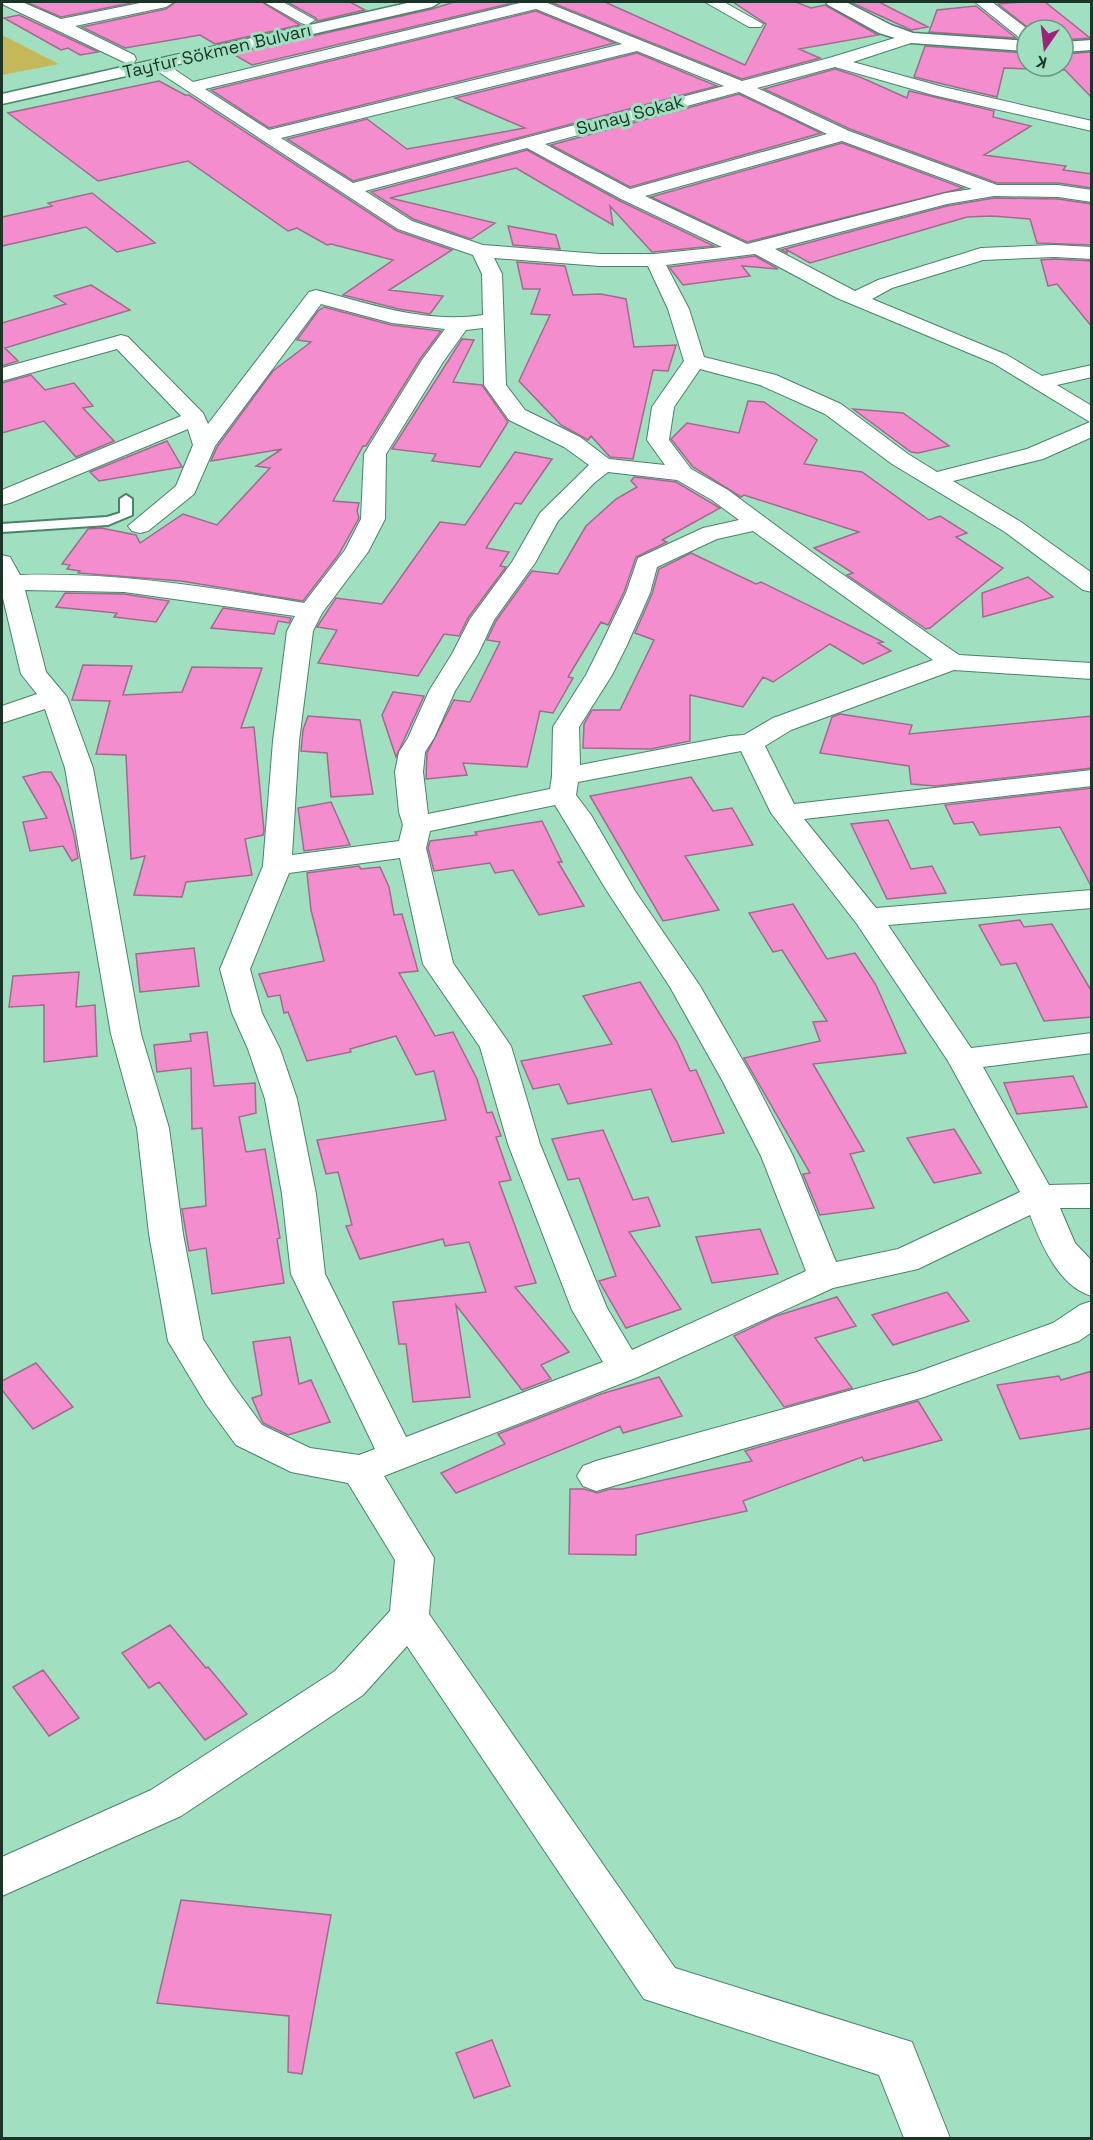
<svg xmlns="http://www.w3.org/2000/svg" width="1093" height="2140" font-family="'Space Grotesk',sans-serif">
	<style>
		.green { fill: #c4b858 }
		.building { fill: #f38dce; stroke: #9f6c8c; stroke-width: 1.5 }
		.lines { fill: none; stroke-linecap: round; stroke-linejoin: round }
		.service-casing { stroke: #488468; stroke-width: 4 }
		.minor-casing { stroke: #488468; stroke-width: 2 }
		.tertiary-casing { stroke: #488468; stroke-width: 3 }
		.secondary-casing { stroke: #488468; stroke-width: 3 }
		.service { fill: #fff; fill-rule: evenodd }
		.minor { fill: #fff; fill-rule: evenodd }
		.tertiary { fill: #fff; fill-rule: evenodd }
		.secondary { fill: #fff; fill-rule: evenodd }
		.labels { text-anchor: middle; stroke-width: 6; stroke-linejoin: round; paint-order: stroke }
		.far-street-label { font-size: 18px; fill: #1a3428; stroke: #a0dfbf }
	</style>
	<rect width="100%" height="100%" fill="#a0dfbf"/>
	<!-- green -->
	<path class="green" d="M2,35L59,64L2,75Z"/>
	<!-- building -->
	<path class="building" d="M26,2H136L61,17Z
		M176,2H262L300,25L215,44L200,35L125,48L82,27L166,9Z
		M287,2H350L365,10L317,21L316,18Z
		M454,2H516L252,65L233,54L432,9Z
		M550,2H605L745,65L766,24L733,2H796L811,8L825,5L878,35L799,49L820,58L742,79Z
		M850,2H879L928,27L911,30Z
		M1021,2H1045L1090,38L1063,40V30H1031L998,4Z
		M976,6L1016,38L929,32L937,10Z
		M536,11L615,43L269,128L211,90Z
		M19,15L98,52L80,55L68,48L61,50L4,18Z
		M925,46L1027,53V66H1063V54L1092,52V98L1065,70L1004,68L997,97L914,77Z
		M637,53L717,86L353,181L287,139L367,119L407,149L525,128L455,98Z
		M835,69L860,77L907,98L909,91L994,111L993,117L1031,126L984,155L1066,166L1063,170L1092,174V188L1058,183H997L850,129L764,89Z
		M159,81L185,95H189L397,231L452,250L389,290L443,296L430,314L399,309L343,295L393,260L331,244L327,245L297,228L288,231L188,161L98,181L8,113Z
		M739,94L821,133L630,187L551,145Z
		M842,143L963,188L747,242L651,197Z
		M527,150L620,201L714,246L652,252L610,206L613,225L516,168L390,198L495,223L471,239L413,219L371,192Z
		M92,193L155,243L117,252L86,227L2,246V217L52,206L48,203Z
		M994,198L1058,199L1092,204V245L1037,243L1030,219L992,216L967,217L810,263L787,250V253L781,250L947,206Z
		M508,226L556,235L560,249L513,245Z
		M755,256L778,269L742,266L750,276L683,285L669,267Z
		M1054,259L1092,261V327L1057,284L1048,286L1041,260Z
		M517,262L565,266L573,295L601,294L626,299L634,347L676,345L668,371L653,370L633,459L610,457L591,436L588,440L561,425L519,381L550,315L531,314L540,289H523Z
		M91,285L130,310L5,348L18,361L2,366V323L66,304L54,296Z
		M324,307L391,325L441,331L420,359L366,446H363L333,501L359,503L357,511L359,518L339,554L303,601L181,581L78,573L80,571L67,569L70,565L62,564L88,529L101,528L136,535L140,543L183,514L217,525L270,468L256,466L282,449L211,461L217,447L273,371L311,342L297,340L318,311Z
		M462,339L474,340L453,382L482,385L508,422L480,467L432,461L436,454L392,449Z
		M31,375L45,390L74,383L93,406L83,408L114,441L76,457L44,421L2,433V383Z
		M748,401L764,402L817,440L804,464L862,472L929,520L940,516L967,533L956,537L1003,568L930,628L926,629L847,575L853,573L814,548L859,532L744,495L741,497L693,467L671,439L687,423L739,433Z
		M853,409L903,413L949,446L918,453L911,452Z
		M167,441L182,467L99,481L90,472Z
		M515,452L552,459L521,504L515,503L486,548L509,552L500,566L506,567L468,618L459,636L444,634L418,676L318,663L337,630L317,627L336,598L382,604L440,522L465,525Z
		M634,477L676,482L720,508L662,540L667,542L636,557L624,592L608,625L601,622L568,677L573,678L553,713L540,711L527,767L463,763L467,775L426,779L427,753L454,700L470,702L500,642L487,640L496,621L532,571L558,574L586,526L616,499L637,487L631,481Z
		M691,553L756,584L761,582L883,642L878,643L891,651L863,664L830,644L773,682L763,677L743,707L690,695V741L651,749L583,748L584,724L592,710H620L654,640L635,633L652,594L659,569Z
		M1028,577L1053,597L983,617L982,593Z
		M65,593L124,594L169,601L156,622L114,617L117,613L56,607Z
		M223,608L291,618L289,623L278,621L274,634L211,628Z
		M83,665L132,666L123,695L182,692L192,667L262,668L241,728L254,727L264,831L263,835L245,839L252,875L186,882L182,897L134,895L145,856L131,859L126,755L96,754L110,701L72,700Z
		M393,692L424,696L396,757L382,715Z
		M840,714L912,725L909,734L1092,716V768L936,786L911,784L909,766L820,753L832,717Z
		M308,716L360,720L373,794L331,797L327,753L301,751L303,730Z
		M43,772H51L60,787L74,835L78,858L72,861L63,846L30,851L23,822L47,818L23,777Z
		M691,777L713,811L732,808L753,845L685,856L719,910L663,921L590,796Z
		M1092,788V888L1060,827L980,835L973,822L954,824L945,805Z
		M331,802L350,845L304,851L298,808Z
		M888,820L911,869L932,866L946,893L887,899L851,824Z
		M542,821L562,862H558L584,906L539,915L513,870L495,873L490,863L434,871L428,848L430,841L477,835L475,832Z
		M359,866L361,869L380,867L389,887L394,915L402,914L418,971L399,973L435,1036L453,1032L477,1079L487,1113L492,1112L501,1136L496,1137L511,1180L499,1182L536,1283L515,1287L569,1352L541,1365L551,1379L522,1390L456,1305L470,1397L413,1402L406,1344H399L393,1302L486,1292L469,1242L445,1246L443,1239L360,1259L346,1226L352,1225L338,1172L326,1174L317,1140L446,1120L434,1071L416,1075L396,1036L350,1049L351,1052L307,1061L288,1012L284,1013L280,995L268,997L259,974L324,961L311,910L307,873Z
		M793,904L827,959L855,953L876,985L906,1053L813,1064L864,1151L850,1154L874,1208L820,1215L803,1174L810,1173L744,1058L820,1041L813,1022L827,1021L782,950L773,952L749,913Z
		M1020,920L1024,927L1052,924L1092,992V1017L1044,1021L1016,963L1001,965L979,925Z
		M194,948L199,986L140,992L136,954Z
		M79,972L76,1007L95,1005L97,1056L44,1062V1005L9,1007L13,976Z
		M640,982L677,1042L690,1071L696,1070L724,1133L672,1142L651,1089L568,1104L559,1084L533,1089L521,1061L612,1044L583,996Z
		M207,1032L214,1086L255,1083L256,1113L239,1117L246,1152L265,1149L280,1238L277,1239L284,1283L212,1294L206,1248L189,1251L182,1209L206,1206L202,1128L192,1129L191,1068L157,1072L154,1045L191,1041L190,1034Z
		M1073,1076L1087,1107L1017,1114L1004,1083Z
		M954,1129L981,1173L934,1183L907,1138Z
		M603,1130L633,1200L648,1197L660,1226L629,1232L681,1309L626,1328L599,1281L616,1276L579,1178L568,1180L552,1139Z
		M760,1229L778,1274L712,1283L696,1237Z
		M947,1292L969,1321L893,1345L872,1315Z
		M837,1297L856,1326L815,1338L852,1388L784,1407L734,1336L776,1316Z
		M290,1337L299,1384L311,1380L330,1422L288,1435L263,1423L252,1398L262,1395L253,1342Z
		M36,1363L73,1407L33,1429L2,1390V1381Z
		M1092,1371V1428L1020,1439L997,1385L1059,1376L1061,1380Z
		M659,1377L682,1416L623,1433L620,1426L456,1493L441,1473L505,1444L498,1434L601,1394Z
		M918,1401L942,1440L864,1461L862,1457L743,1501L747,1511L636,1535V1555L569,1554L570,1489H584L597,1493L610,1489H622L752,1461L745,1451Z
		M170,1625L206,1668L208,1667L247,1714L205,1740L159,1682L149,1688L122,1653Z
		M43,1670L79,1718L49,1736L13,1687Z
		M181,1900L331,1915L302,2074L288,2072L289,2016L157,2003Z
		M492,2040L510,2086L474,2098L456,2053Z"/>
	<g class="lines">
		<defs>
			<path id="service" d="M126,495L132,499V515L108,525L2,532V524L107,517L120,513V499Z"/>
			<path id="minor" d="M2,2H22L61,19L145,2H174L166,7L75,26L134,55L136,59L134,63L128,64L4,5Z
				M264,2H283L315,20L307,25L301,23Z
				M524,2H545L742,81L829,58L911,33L919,38L917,41L853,62L943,87L1092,121V131L933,95L835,67L757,88L849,131L997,185H1058L1092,190V202L1058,197L994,196L947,204L775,249L855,291L878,280L981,248L1054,245L1092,247V259L1054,257L983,260L892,288L872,299L1007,355L1042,376L1092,365V377L1057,385L1092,406V437L1043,459L953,481L1021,522L1092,573V592L1083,590L1005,532L892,464L825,414L760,385L700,369L674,407L669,440L691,469L728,490L832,567L959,655L1092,663V679L954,670L791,730L765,746L794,804L1092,770V786L804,819L876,908L1092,890V908L888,925L971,1048L1092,1033V1053L983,1067L1049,1185L1092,1184V1208H1060L1075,1243L1092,1261V1296C1059,1287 1041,1244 1030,1215L918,1269L833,1288L638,1377L384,1476L434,1558L429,1614L675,1968L912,2042L950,2138H904L879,2075L644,1999L407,1646L363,1695L181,1816L2,1896V1857L151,1790L335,1671L390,1611L395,1560L348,1483L291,1472L236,1445L206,1404L168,1341L149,1234L137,1128L111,1034L65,768L45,709L2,723V706L37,694L21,674L2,594V555L10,557L20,575C116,572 209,587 304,603L345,550L361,519L364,454L422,360L445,329L392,323L321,304L215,446L194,494L148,531L140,533L132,531L128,526L176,486L193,445L188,429L10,503L2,505V490L181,416L117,349L2,381V368L114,337L121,335L128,337L203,413L208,424L309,292L316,290C371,304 426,324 483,315L482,274L473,255L398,229L148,65L150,61H162L193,82ZM536,9L622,44L269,130L205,89ZM637,51L724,86L353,183L281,138ZM739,92L827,134L630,189L545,144ZM842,141L972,189L946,193L747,244L645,196ZM527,148L621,199L722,247L654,254H600L483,245L412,221L365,191ZM755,254L837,298L993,363L1090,422L1027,449L937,472L908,454L841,404L776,375L704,357L689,309L666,265ZM494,258L600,266H648L668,309L684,361L652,407L647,440L665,465L609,459L580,437L525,410L506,385L502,274ZM483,328L484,385L509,420L564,447L589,465L540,513L512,562L470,619L452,654L429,691L408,738L399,752L395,772L399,812L403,825L399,841L292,855L299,741L313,631L322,613L368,552L385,519L386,454L443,362L466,330ZM608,472L677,480L712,500L739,520L703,528L638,558L626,593L601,645L586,675L553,727L552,776L550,789L428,814L423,772L425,752L434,738L455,691L478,654L494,620L535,563L558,521L594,483ZM753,531L933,660L773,718L744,735L730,736L580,765L579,727L612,675L627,645L650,593L657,567L717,539ZM25,590L124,592L295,616L287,631L273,741L263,866L220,969L232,1013L248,1049L265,1099L282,1194L291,1274L375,1449L359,1455L310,1448L262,1425L232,1384L203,1339L183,1234L169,1128L141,1034L93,768L67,697L46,672ZM741,751L771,813L857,924L948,1061L1020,1192L898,1249L836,1262L793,1156L754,1080L700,986L635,891L591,815L576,795L578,782ZM555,805L607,891L670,987L722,1080L761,1156L806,1271L632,1350L607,1308L540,1144L511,1046L453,963L426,848L430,831ZM400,858L423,964L480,1047L508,1144L572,1310L603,1362L406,1437L325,1274L316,1194L297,1099L280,1049L262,1013L250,969L289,873Z
				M705,2H724L763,24L761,27H749Z
				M975,2H992L1029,30H1027V41L1021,39Z
				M1092,1301V1332L1079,1341L924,1397L596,1491L583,1486L577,1476L583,1466L596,1461L917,1372L1053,1323L1080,1305Z"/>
			<path id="tertiary" d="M826,2H846L891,25L913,33L1027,41V51L911,43L879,33L828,5Z
				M1092,40V50L1063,52V42Z"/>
			<path id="secondary" d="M412,2H440L432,7L2,104V94Z"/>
		</defs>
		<!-- service casing -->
		<use href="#service" class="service-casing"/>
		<!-- minor casing -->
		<use href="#minor" class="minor-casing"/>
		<!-- tertiary casing -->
		<use href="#tertiary" class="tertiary-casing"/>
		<!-- secondary casing -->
		<use href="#secondary" class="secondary-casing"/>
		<!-- service -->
		<use href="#service" class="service"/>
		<!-- minor -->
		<use href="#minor" class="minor"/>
		<!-- tertiary -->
		<use href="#tertiary" class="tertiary"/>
		<!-- secondary -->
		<use href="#secondary" class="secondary"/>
	</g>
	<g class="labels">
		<!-- far-street labels -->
		<g class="far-street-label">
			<text transform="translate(217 51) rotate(-13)" y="6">Tayfur Sökmen Bulvarı</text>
			<text transform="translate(630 115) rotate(-15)" y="6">Sunay Sokak</text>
		</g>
	</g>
	<!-- border -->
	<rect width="1093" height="2140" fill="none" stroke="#1a3428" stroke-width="6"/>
	<!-- north arrow -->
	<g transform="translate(1045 48) rotate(194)"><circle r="28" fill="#a0dfbf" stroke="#6a9b83" stroke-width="1.5"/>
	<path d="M0-4.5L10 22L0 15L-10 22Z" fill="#9d237a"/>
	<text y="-9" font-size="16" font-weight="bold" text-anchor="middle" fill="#1a3428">K</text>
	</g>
</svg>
